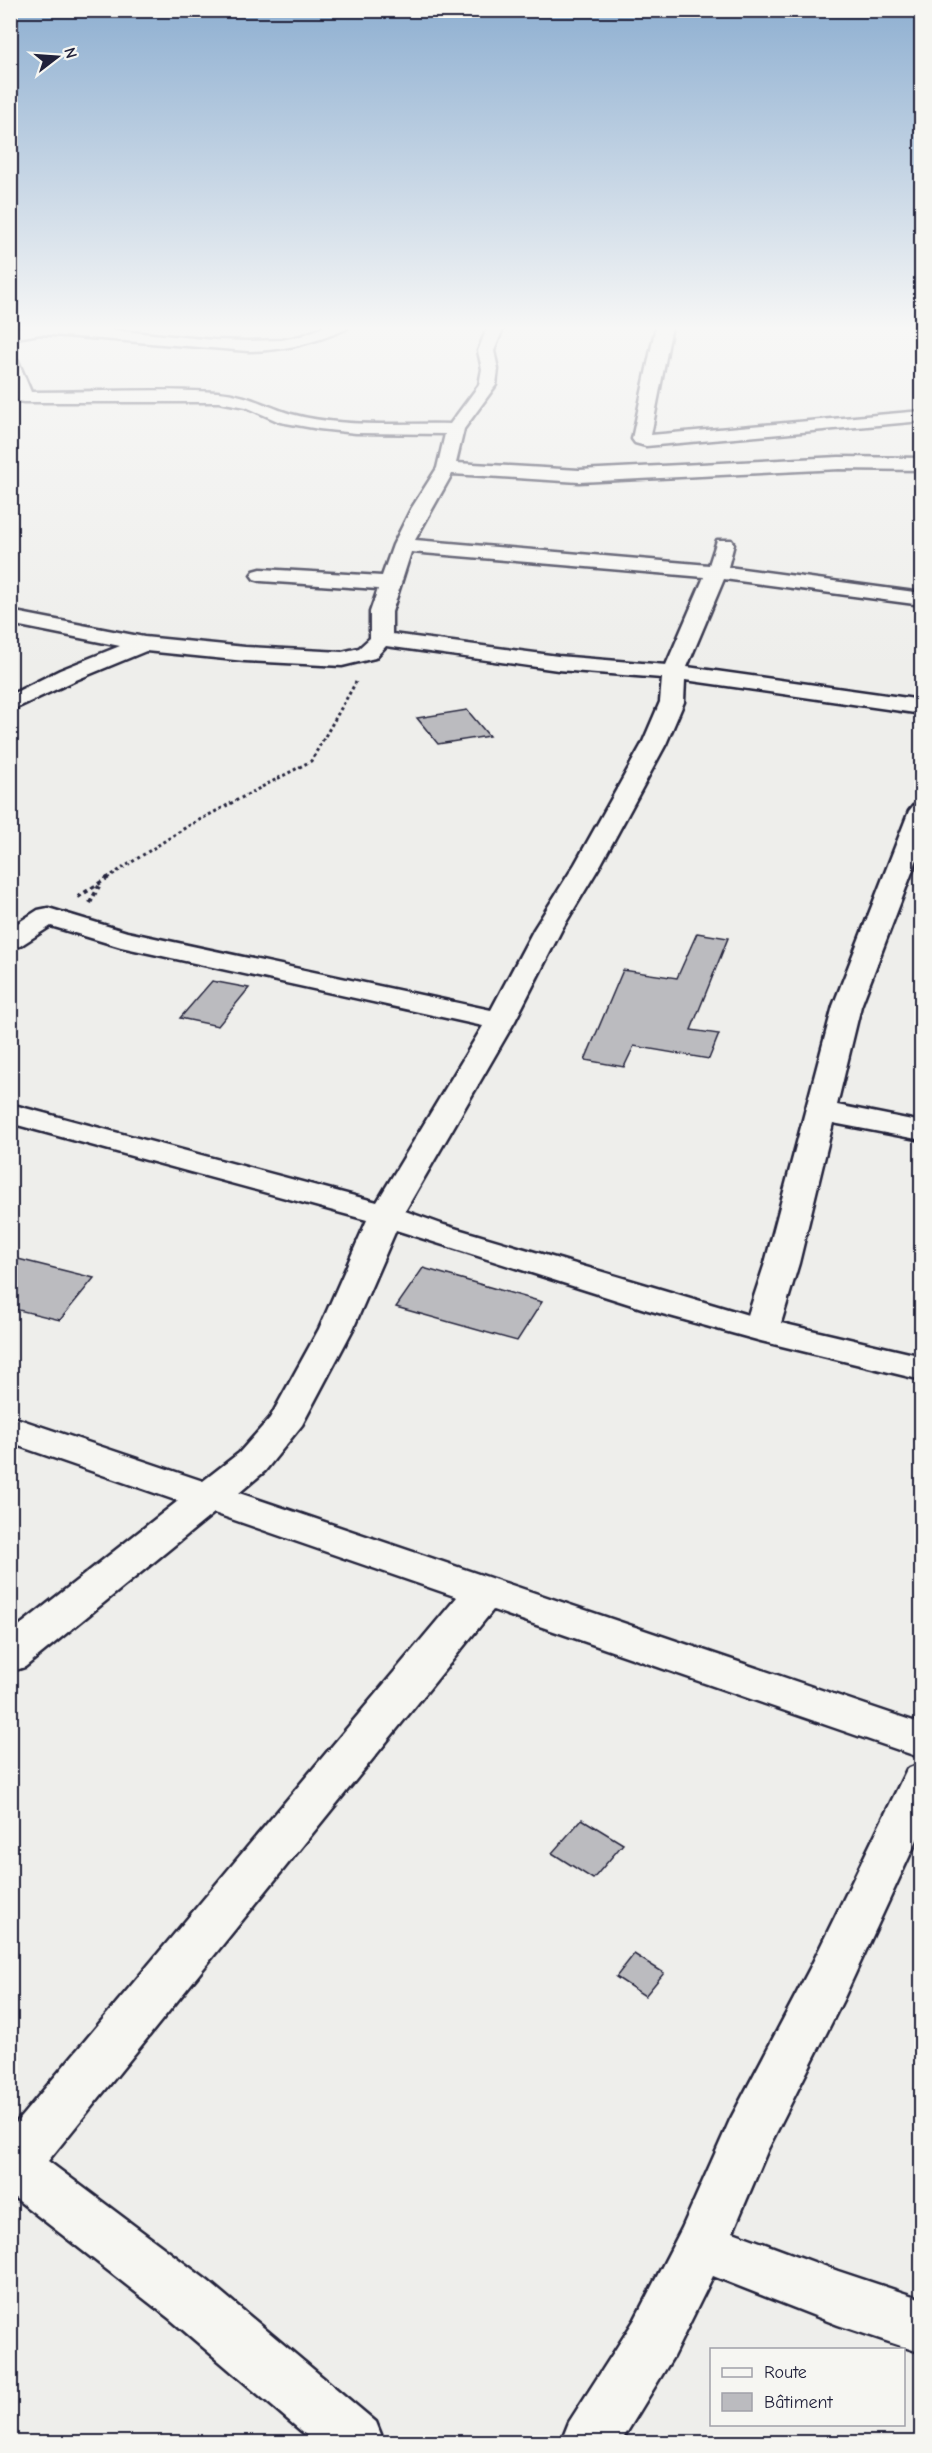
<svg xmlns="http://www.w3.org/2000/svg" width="932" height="2453" font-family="'Comic Neue',sans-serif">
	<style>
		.building { fill: #bbbbbf; stroke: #22223b; stroke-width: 1.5 }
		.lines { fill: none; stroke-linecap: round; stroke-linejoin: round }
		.minor-casing { stroke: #22223b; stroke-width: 5 }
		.path-far1 { stroke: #22223b; stroke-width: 3; stroke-dasharray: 3 3; stroke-linecap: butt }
		.path { stroke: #22223b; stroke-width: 4; stroke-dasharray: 4 4; stroke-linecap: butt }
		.minor { fill: #f6f6f2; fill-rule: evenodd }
	</style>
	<rect width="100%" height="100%" fill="#eeeeeb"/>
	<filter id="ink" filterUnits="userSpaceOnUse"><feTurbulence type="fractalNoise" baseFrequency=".0167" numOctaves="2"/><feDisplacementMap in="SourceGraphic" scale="12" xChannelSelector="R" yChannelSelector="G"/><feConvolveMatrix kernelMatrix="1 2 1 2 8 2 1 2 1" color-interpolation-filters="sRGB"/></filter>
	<g filter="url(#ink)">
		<!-- building -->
		<path class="building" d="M467,710L489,736L438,744L417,718Z
			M697,933L728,938L691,1030L719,1034L709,1059L634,1046L624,1067L585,1060L623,970L677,978Z
			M212,981L249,988L218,1026L180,1018Z
			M10,1257L94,1278L60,1320L10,1308Z
			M423,1268L542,1302L517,1341L396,1307Z
			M582,1819L623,1844L593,1879L552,1853Z
			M634,1954L664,1973L645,1996L616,1977Z"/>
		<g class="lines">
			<defs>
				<path id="minor" d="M29,326H70L214,340L248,341L282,340L301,336L326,326H348L346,329C311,344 286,350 248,351L40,334L10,339V329Z
					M488,326H504L494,351L498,369L496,385L464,429L456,463L579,470L839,457L922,458V470L839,469L579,482L452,474L415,540L709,565L717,540H731L734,544L728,567L922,593V605L724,579L687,667L922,700V714L685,680L684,702L666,744L601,864L562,929L515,1021L405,1211L444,1225L748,1315L765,1263L833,1006L909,811L913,806L922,804V846L861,1006L837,1105L922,1122V1140L833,1123L799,1263L781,1323L922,1356V1380L761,1341L648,1310L396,1230L353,1329L302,1425L265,1471L239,1493L922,1724V1758L493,1610L48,2161L208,2281L376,2422L384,2442H314L170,2319L10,2194V2130L457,1597L214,1513L25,1667L10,1672V1633L178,1501L10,1443V1416L203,1481L239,1453L270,1418L319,1329L367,1220L10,1123V1104L377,1202L483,1026L121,947L51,926L20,946L10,948V928L38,910L48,908L127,932L491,1010L534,929L575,864L642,744L660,702L662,678L558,670L386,646L375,658L342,666L245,661L146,651L76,680L10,711V695L60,670L120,646L10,624V611L144,637L245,647L342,652L359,648L370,638V612L378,589L261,581L254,579L251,575L254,571L261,569L382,576L393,545L411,509L437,468L445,434L356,433L319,429L280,422L246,407L219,402H24L18,401L10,384V356L18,361L31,392C92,392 156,388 217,392C247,394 265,406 291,414C342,428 398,423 450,424L479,385L482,369L478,351ZM411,552L704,577L666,665L558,656L392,634V612Z
					M656,326H672L651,435L922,411V421L646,446L635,443L632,439Z
					M922,1763V1829L843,2000L768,2149L733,2232L838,2271L922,2299V2353L838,2325L713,2276L673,2357L621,2442H561L569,2422L635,2319L682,2228L730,2120L809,1970L907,1769Z"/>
			</defs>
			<!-- minor casing -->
			<use href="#minor" class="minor-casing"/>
			<!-- path-far1 -->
			<path class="path-far1" d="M107,878L188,826L311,761L356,682"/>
			<!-- path -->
			<path class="path" d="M78,897L109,877
				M90,903L99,886"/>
			<!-- minor -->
			<use href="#minor" class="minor"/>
		</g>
	</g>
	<!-- sky -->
	<linearGradient id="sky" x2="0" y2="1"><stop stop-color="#8eafd1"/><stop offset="0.49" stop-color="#f7f7f6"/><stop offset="1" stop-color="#f7f7f6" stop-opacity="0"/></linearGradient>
	<rect width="932" height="670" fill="url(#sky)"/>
	<!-- margin -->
	<rect width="932" height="2453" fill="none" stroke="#f6f6f2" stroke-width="36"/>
	<rect x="18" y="18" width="896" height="2417" fill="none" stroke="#22223b" stroke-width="2" filter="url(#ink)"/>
	<!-- legend -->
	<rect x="710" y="2348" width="195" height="78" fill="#f6f6f2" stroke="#a1a1a9" stroke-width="1.5"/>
	<rect x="722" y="2368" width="30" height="9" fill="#f6f6f2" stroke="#a1a1a9" stroke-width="1.5"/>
	<text x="764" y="2378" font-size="18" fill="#22223b">Route</text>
	<rect x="722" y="2393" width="30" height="18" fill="#bbbbbf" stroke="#a1a1a9" stroke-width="1.5"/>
	<text x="764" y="2408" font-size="18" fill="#22223b">Bâtiment</text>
	<!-- north arrow -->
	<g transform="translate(57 57) rotate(73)" stroke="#f6f6f2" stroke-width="4.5" paint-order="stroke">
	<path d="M0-4.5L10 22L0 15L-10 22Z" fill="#22223b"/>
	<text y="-9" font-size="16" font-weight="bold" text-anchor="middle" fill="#22223b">N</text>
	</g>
</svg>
